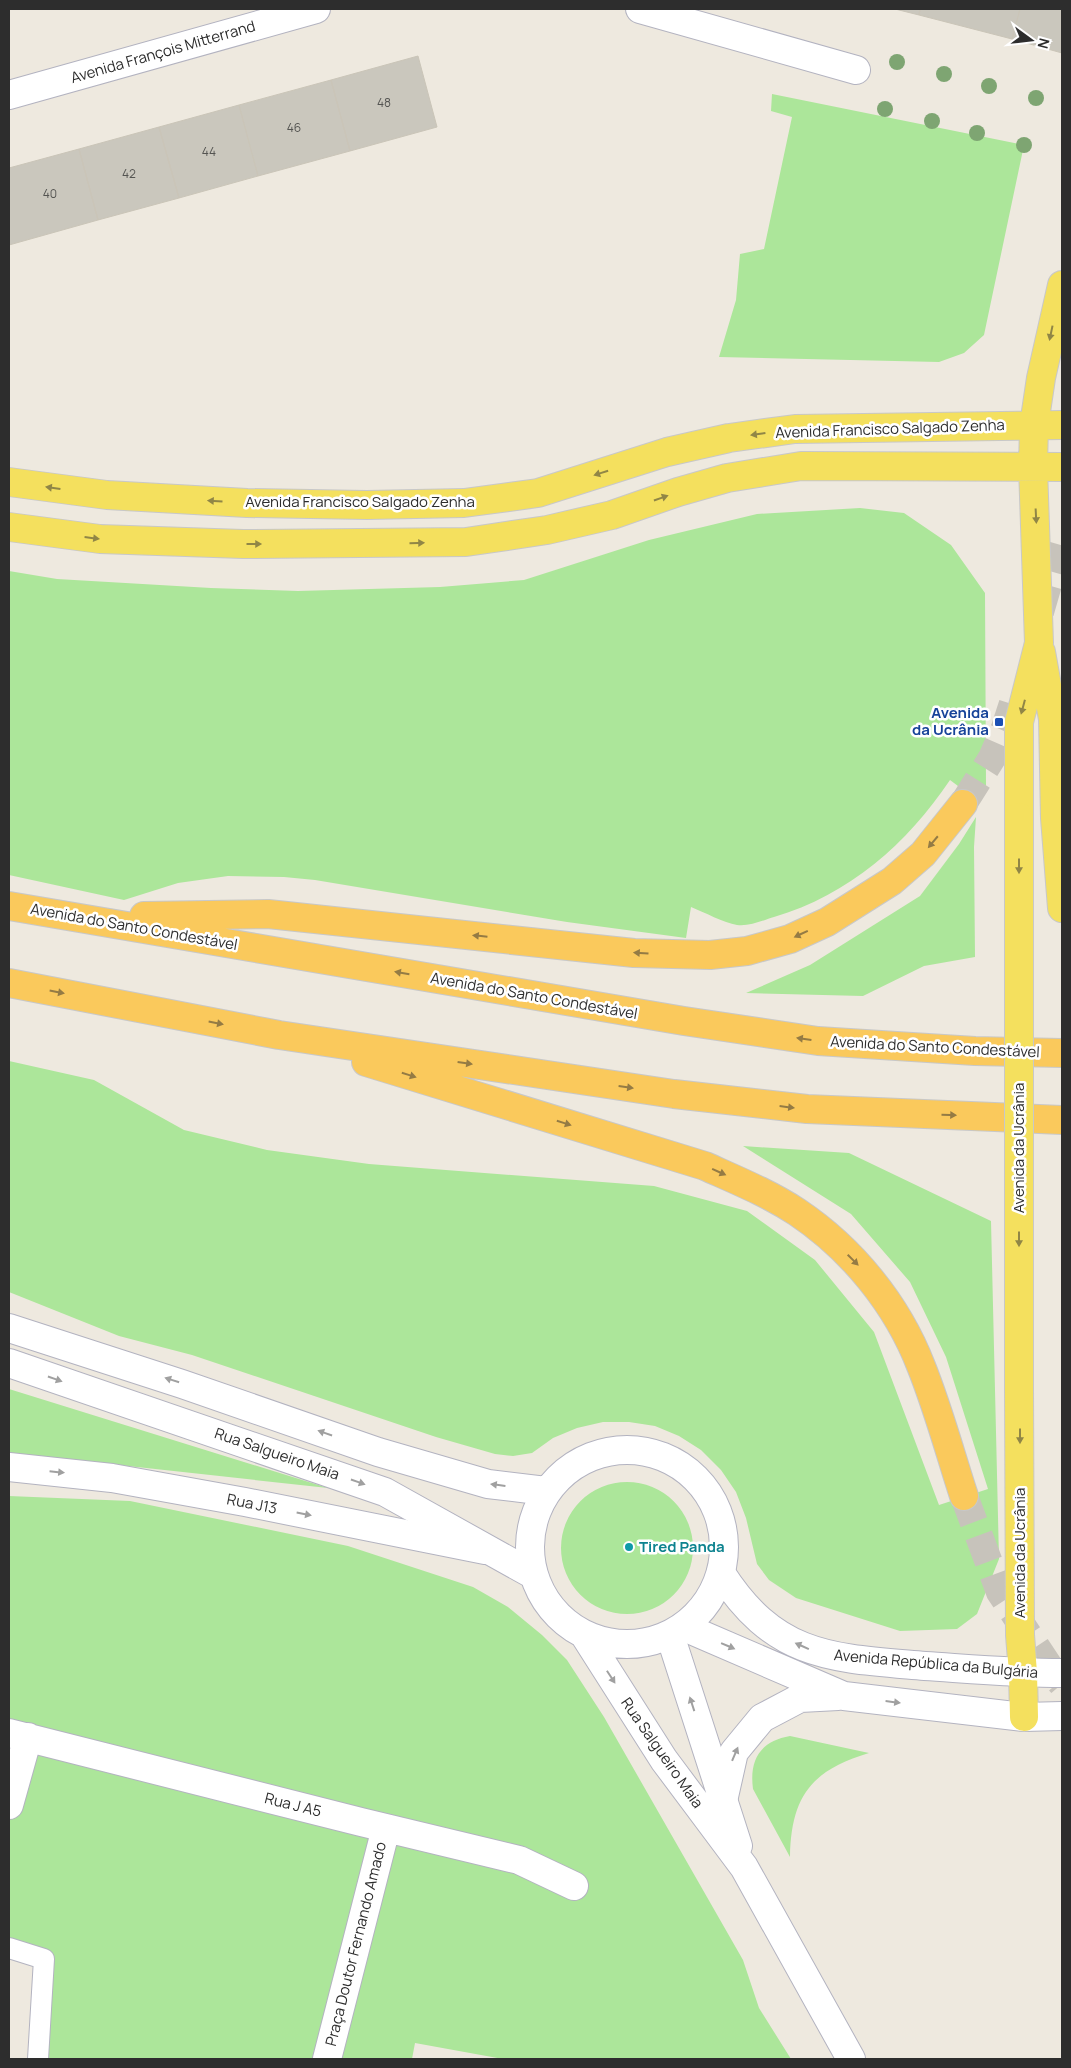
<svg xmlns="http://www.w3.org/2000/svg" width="1071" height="2068" font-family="Manrope,sans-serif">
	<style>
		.grass { fill: #ace69a }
		.building { fill: #cac7bd; stroke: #cac5b8 }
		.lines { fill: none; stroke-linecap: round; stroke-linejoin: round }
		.trunk-tunnel { stroke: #c7c3bb; stroke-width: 28; stroke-dasharray: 28 14; stroke-linecap: butt }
		.service-casing { stroke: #b3b3c0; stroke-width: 22 }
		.minor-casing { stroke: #b3b3c0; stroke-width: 30 }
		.tertiary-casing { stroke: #b3b3c0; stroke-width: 30 }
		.secondary-casing { stroke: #b3b3c0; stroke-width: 30 }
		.primary-casing { stroke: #c8c8c8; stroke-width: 30 }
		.trunk-casing { stroke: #c8c8c8; stroke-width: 30 }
		.service { stroke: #fff; stroke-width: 20 }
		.minor { stroke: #fff; stroke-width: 28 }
		.tertiary { stroke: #fff; stroke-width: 28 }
		.secondary { stroke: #fff; stroke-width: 28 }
		.primary { stroke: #f4e05e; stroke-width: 28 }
		.trunk { stroke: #fac95c; stroke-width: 28 }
		.primary-bridge-casing { stroke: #c8c8c8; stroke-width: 30; stroke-linecap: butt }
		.primary-bridge { stroke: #f4e05e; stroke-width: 28 }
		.tree { fill: #7ea572 }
		.oneway { fill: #908646 }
		.oneway2 { fill: #947b44 }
		.oneway3 { fill: #a0a0a0 }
		.transit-dot { fill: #1a4fb4; stroke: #fff; stroke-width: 2 }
		.culture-dot { fill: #0f9aa8; stroke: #fff; stroke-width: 2 }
		.labels { text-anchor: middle; stroke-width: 5; stroke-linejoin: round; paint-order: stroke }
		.number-label { font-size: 12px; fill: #545451 }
		.street-label { font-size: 15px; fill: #2d2d2d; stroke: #fff }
		.transit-label { font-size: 15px; font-weight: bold; fill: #164399; stroke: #fff; text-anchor: end }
		.culture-label { font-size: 15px; font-weight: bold; fill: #0d838f; stroke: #fff; text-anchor: start }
	</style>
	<rect width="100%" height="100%" fill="#eee9df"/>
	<!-- grass -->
	<path class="grass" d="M772,94L1024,145L984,335L964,353L939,362L719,357L736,300L740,254L764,249L792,117L771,111Z
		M860,508L904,513L951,545L985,593L986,785L978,801L950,780C907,844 849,895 774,917C764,920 748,927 737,925C724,923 704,912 691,907L686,938L567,922L315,880L284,877L228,876L178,883L124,900L9,875V571L57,579L211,588L298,591L440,587L524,580L649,540L757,514Z
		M976,817L974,847L975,957L924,966L863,996L746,993L810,965L920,896L959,844Z
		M9,1061L94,1080L184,1130L267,1150L369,1164L654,1186L747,1211L815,1260L874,1332L939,1505L988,1489L946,1357L910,1282L851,1214L743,1146L849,1153L991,1221L999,1559L977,1614L957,1629L900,1631L796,1598L769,1580L757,1564L746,1518L736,1492L721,1470L701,1450L679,1436L655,1426L629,1422H603L577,1428L553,1438L532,1453L513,1456L495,1454L436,1437L192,1355L119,1336L9,1292Z
		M9,1389L328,1488L9,1453Z
		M561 1548a66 66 0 1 1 132 0a66 66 0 1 1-132 0Z
		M9,1496L130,1501L348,1546L473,1587L508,1607L542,1635L567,1660L604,1717L743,1960L759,2008L791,2059H503L415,2043L412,2059H38L44,1959L9,1948Z
		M790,1736L869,1753C812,1770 791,1796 790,1857L753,1789C749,1759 761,1741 790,1736Z"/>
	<!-- building -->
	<path class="building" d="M895,9H920L919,15Z
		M920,9H1020L1012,39L919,15Z
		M1020,9H1062V53L1012,39Z
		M418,56L437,127L350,151L331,80Z
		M331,80L350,151L258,176L239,105Z
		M239,105L258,176L179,198L159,127Z
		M159,127L179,198L98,220L79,149Z
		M79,149L98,220L9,245V168Z"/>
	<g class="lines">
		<!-- trunk-tunnel -->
		<path class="trunk-tunnel" d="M1040,612L1062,536
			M963,804L992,758L1005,728L1017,691
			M964,1496L1000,1592L1056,1677L1062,1684"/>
		<defs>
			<path id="service" d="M9,1948L44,1959L38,2059"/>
			<path id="minor" d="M640,9L856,70
				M9,95L316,9
				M9,1733L361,1822L519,1860L574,1886
				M9,1805L28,1737
				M327,2059L386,1828"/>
			<path id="tertiary" d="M9,1467L112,1478L245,1502L485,1550
				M721,1573C776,1659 833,1658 925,1666C971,1669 1016,1673 1062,1673
				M684,1627L844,1696L1024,1717L1062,1716
				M723,1801L734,1752L762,1718L800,1698L838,1696"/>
			<path id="secondary" d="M9,1328L182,1384L378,1452L488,1484L546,1491
				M9,1363L385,1492L532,1574
				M530 1547a97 97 0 1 1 194 0a97 97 0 1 1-194 0Z
				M670,1635L738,1846
				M585,1636L664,1760L744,1867L851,2059"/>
			<path id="primary" d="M9,482L107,495L247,503L367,505L464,503L538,493L667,452L729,438L795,429L1062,425
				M9,527L100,539L243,544L466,542L547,530L612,515L678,492L727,478L801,466L1062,467
				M1041,652L1053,719L1055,818L1062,908
				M1019,817V722L1039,643L1033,467L1034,425L1041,378L1062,285
				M1019,1388L1020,1635L1023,1673L1024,1717"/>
			<path id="trunk" d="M9,906L684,1021L818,1041L975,1051L1062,1053
				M144,916L268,914L634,953L710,955L747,951L790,939L827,922L892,881L923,854L963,804
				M9,983L279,1035L674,1094L807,1109L1062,1120
				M366,1062L705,1166C736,1180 768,1193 797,1212C852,1249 897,1304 921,1366C938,1408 950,1453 964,1496"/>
		</defs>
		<!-- service casing -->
		<use href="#service" class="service-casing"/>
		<!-- minor casing -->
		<use href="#minor" class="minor-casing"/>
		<!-- tertiary casing -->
		<use href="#tertiary" class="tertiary-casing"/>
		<!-- secondary casing -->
		<use href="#secondary" class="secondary-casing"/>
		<!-- primary casing -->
		<use href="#primary" class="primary-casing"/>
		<!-- trunk casing -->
		<use href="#trunk" class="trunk-casing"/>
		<!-- service -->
		<use href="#service" class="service"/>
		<!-- minor -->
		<use href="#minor" class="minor"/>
		<!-- tertiary -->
		<use href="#tertiary" class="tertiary"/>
		<!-- secondary -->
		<use href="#secondary" class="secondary"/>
		<!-- primary -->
		<use href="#primary" class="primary"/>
		<!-- trunk -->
		<use href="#trunk" class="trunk"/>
		<defs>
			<path id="primary-bridge" d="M1019,817V1388"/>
		</defs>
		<!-- primary-bridge casing -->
		<use href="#primary-bridge" class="primary-bridge-casing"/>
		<!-- primary-bridge -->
		<use href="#primary-bridge" class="primary-bridge"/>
	</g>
	<!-- trees -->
	<g class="tree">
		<circle cx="897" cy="62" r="8"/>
		<circle cx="944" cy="74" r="8"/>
		<circle cx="989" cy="86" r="8"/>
		<circle cx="1036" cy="98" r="8"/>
		<circle cx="885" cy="109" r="8"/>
		<circle cx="932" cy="121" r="8"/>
		<circle cx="977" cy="133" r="8"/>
		<circle cx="1024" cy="145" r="8"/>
	</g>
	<!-- one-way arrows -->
	<defs><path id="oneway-solid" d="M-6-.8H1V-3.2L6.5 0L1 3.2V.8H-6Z" transform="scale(1.25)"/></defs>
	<g class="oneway">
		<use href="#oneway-solid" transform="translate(1051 333) rotate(102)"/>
		<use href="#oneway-solid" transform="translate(758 434) rotate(172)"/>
		<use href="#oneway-solid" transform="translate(601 473) rotate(162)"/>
		<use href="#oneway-solid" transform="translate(53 488) rotate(-172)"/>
		<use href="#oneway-solid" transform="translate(661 498) rotate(-19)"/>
		<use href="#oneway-solid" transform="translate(215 501) rotate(-177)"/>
		<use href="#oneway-solid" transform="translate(1036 516) rotate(87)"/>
		<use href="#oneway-solid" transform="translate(92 538) rotate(7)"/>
		<use href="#oneway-solid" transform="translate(417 543) rotate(-1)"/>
		<use href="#oneway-solid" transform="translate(254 544)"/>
		<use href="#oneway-solid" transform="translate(1023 707) rotate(105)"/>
		<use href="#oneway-solid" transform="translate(1019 866) rotate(90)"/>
		<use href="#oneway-solid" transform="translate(1019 1239) rotate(90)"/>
		<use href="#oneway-solid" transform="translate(1020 1436) rotate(90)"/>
	</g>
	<g class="oneway2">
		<use href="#oneway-solid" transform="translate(933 842) rotate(130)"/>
		<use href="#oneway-solid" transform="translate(801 934) rotate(155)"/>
		<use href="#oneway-solid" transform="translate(480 936) rotate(-174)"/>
		<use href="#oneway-solid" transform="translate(641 953) rotate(-176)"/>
		<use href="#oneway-solid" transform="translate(402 973) rotate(-170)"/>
		<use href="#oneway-solid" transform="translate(57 992) rotate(11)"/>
		<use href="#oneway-solid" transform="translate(216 1023) rotate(11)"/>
		<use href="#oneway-solid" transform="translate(804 1039) rotate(-172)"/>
		<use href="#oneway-solid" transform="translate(465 1063) rotate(8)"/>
		<use href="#oneway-solid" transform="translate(409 1075) rotate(17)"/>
		<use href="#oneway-solid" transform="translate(626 1087) rotate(8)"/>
		<use href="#oneway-solid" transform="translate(787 1107) rotate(7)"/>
		<use href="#oneway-solid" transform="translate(949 1115) rotate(2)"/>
		<use href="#oneway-solid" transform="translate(564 1123) rotate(17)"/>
		<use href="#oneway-solid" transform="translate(719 1172) rotate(24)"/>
		<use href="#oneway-solid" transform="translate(853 1260) rotate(45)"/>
	</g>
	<g class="oneway3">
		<use href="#oneway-solid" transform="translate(55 1379) rotate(19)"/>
		<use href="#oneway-solid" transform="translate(172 1380) rotate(-162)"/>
		<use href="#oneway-solid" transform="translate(325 1433) rotate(-161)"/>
		<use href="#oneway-solid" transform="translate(57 1472) rotate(6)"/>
		<use href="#oneway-solid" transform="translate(358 1482) rotate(19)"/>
		<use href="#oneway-solid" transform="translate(498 1485) rotate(-173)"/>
		<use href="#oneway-solid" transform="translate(304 1514) rotate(11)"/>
		<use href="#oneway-solid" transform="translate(728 1646) rotate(23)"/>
		<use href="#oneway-solid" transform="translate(802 1646) rotate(-156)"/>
		<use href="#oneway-solid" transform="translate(611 1677) rotate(57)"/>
		<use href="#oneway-solid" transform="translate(893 1702) rotate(7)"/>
		<use href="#oneway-solid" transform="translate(692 1704) rotate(-108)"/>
		<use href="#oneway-solid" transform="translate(735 1754) rotate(-67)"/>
	</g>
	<!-- markers -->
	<rect class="transit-dot" x="994" y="717" width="10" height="10" rx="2.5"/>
	<circle class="culture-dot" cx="629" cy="1547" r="5"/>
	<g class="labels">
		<!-- number labels -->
		<g class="number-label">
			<text x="384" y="107">48</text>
			<text x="294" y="132">46</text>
			<text x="209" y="156">44</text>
			<text x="129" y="178">42</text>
			<text x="50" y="198">40</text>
		</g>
		<!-- street labels -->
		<g class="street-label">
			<text transform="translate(163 52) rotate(-16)" y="5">Avenida François Mitterrand</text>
			<text transform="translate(890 429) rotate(-2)" y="5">Avenida Francisco Salgado Zenha</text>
			<text x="360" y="507">Avenida Francisco Salgado Zenha</text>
			<text transform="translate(134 927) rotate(10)" y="5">Avenida do Santo Condestável</text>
			<text transform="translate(534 996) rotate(10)" y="5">Avenida do Santo Condestável</text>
			<text transform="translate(935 1047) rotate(3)" y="5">Avenida do Santo Condestável</text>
			<text transform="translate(1019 1148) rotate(-90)" y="5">Avenida da Ucrânia</text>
			<text transform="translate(277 1454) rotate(19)" y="5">Rua Salgueiro Maia</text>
			<text transform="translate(252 1504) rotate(11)" y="5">Rua J13</text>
			<text transform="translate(1020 1553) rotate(-90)" y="5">Avenida da Ucrânia</text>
			<text transform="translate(936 1664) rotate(5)" y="5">Avenida República da Bulgária</text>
			<text transform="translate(662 1753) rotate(55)" y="5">Rua Salgueiro Maia</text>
			<text transform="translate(293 1805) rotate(14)" y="5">Rua J A5</text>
			<text transform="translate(356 1944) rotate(-76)" y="5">Praça Doutor Fernando Amado</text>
		</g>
		<!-- transit labels -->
		<g class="transit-label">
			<text x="989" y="718">Avenida<tspan x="989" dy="17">da Ucrânia</tspan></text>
		</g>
		<!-- culture labels -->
		<g class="culture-label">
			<text x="639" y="1552">Tired Panda</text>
		</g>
	</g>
	<!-- border -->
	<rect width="1071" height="2068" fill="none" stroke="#2d2d2d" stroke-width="20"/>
	<!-- north arrow -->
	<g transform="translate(1031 40) rotate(105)" stroke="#ffffff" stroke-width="4" paint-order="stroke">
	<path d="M0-4L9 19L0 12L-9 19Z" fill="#2d2d2d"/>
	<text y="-8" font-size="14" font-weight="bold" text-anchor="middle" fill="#2d2d2d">N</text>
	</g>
</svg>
